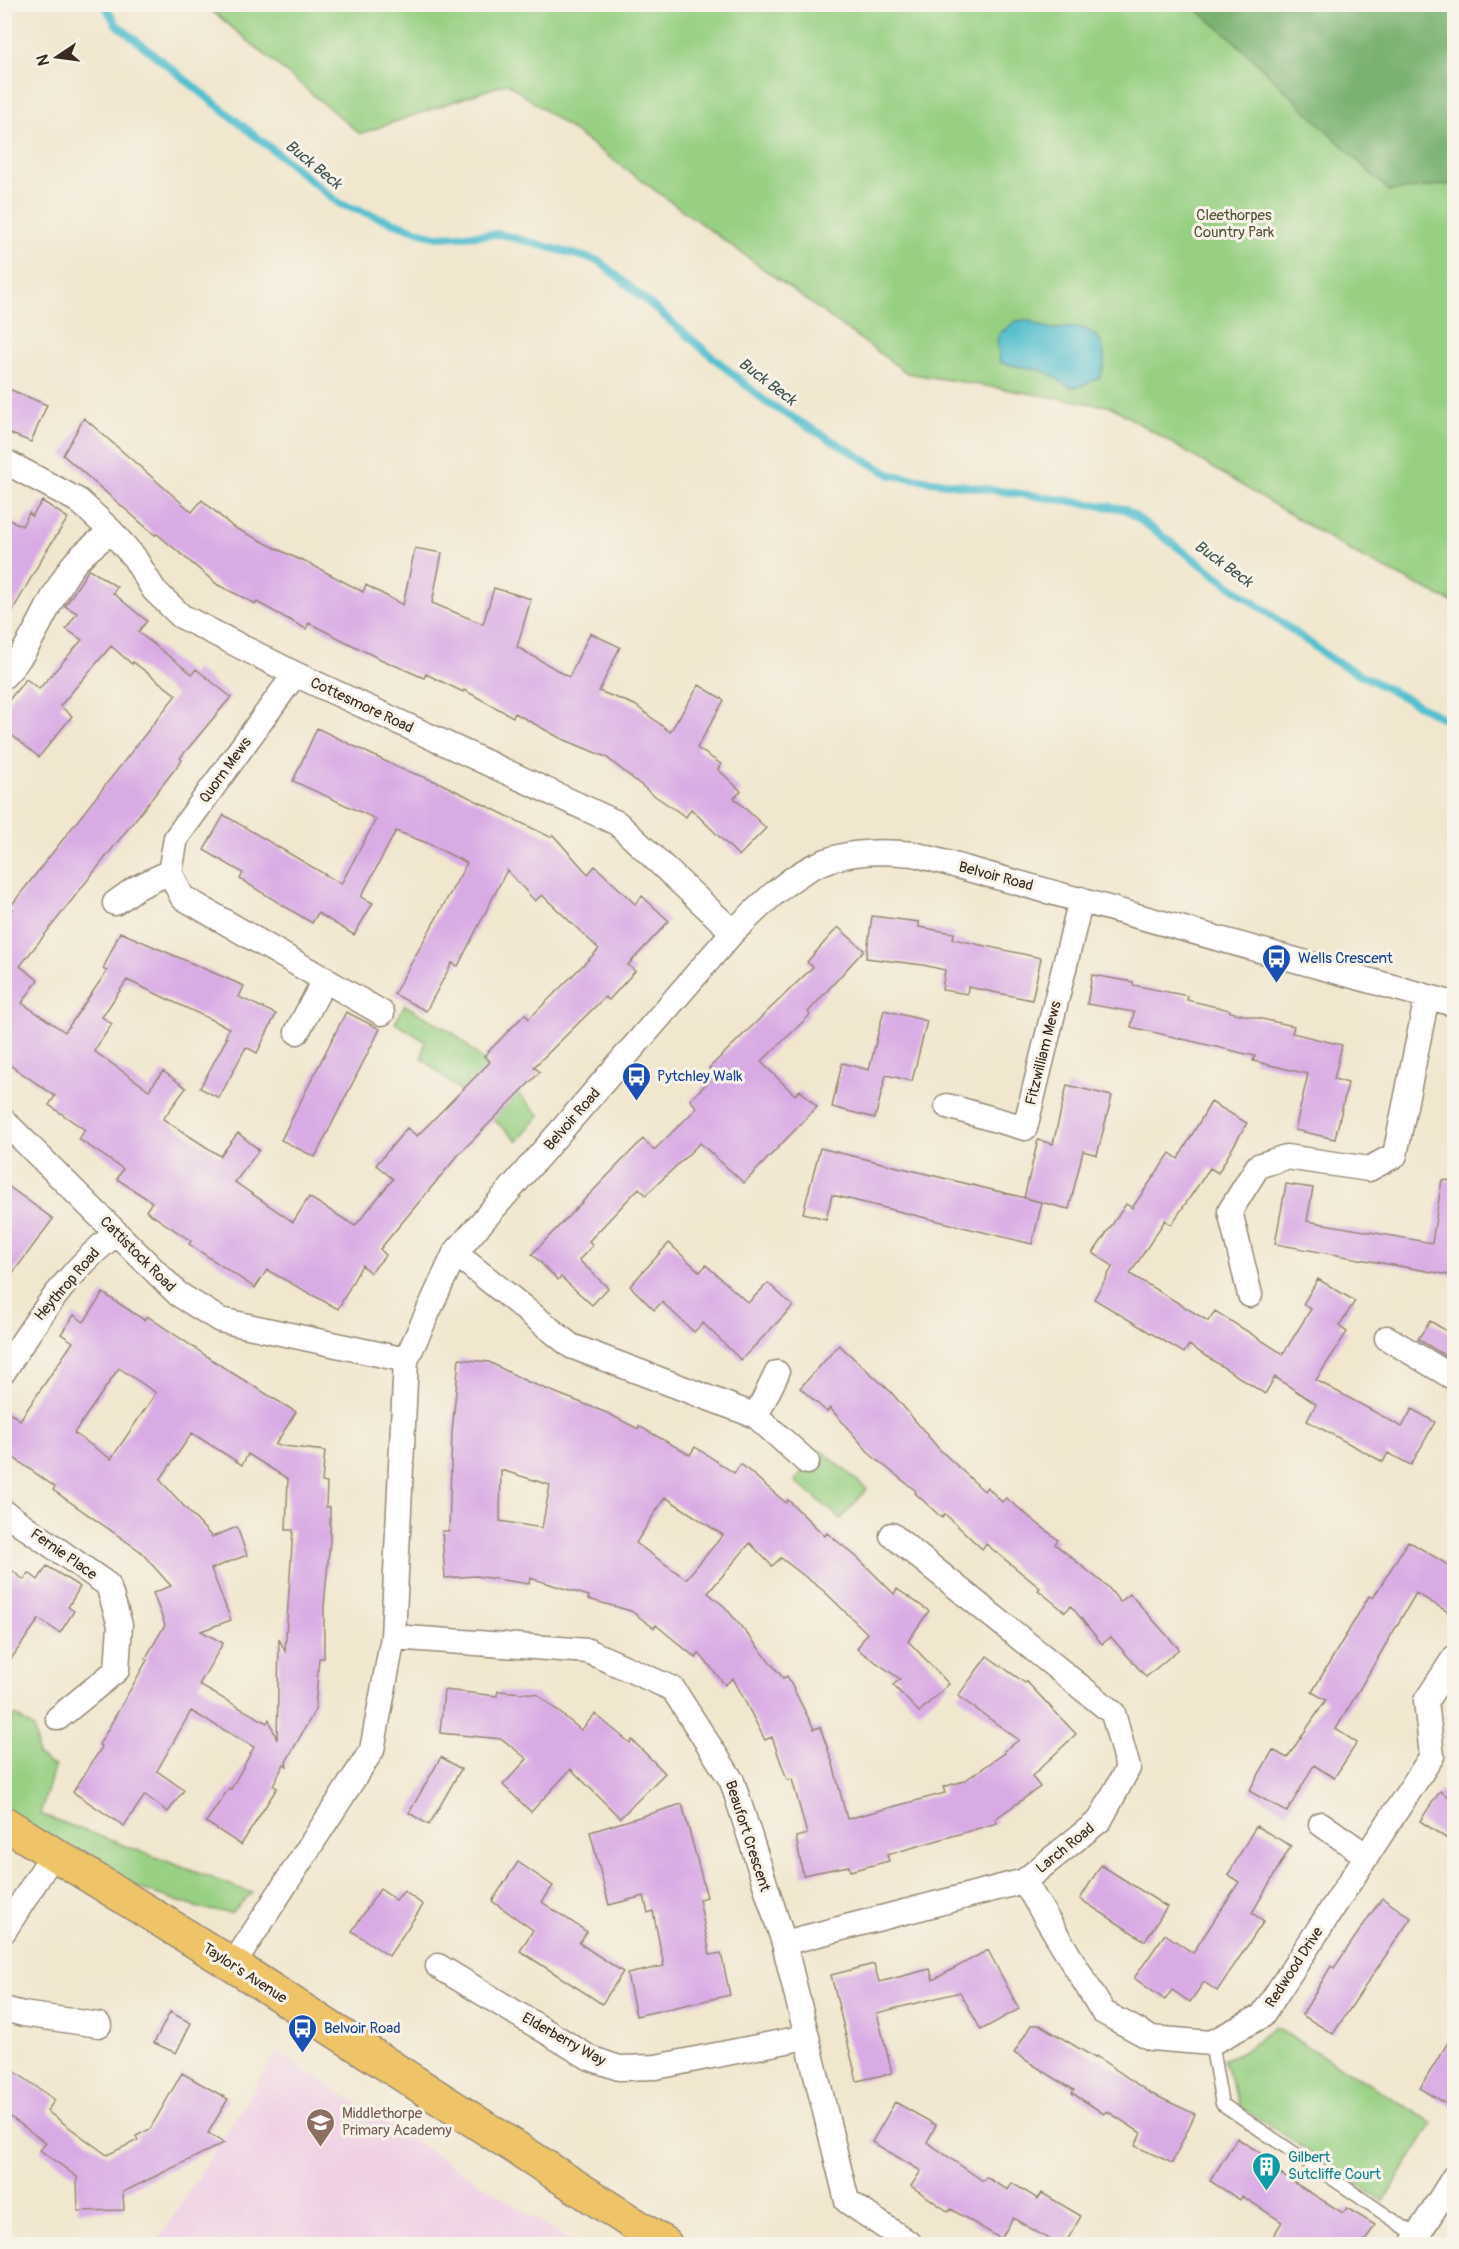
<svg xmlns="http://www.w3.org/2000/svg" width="1459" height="2249" font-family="Pangolin,sans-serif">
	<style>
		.built { fill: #f0d0e5 }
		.green { fill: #98d083; stroke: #6a7d50; stroke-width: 1.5 }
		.forest { fill: #7ab271; stroke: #5a6e48; stroke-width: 1.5 }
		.water { fill: #54bfcf; stroke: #487476; stroke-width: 1.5 }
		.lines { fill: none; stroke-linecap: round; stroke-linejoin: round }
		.stream { stroke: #54bfcf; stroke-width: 8 }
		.building { fill: #d9abe5; fill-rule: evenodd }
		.service-casing { stroke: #968876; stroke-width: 15 }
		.minor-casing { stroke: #968876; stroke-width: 27 }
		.primary-casing { stroke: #968876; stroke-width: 36 }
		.service { stroke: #fff; stroke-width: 12 }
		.minor { stroke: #fff; stroke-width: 24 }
		.primary { stroke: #efc469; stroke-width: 33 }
		.labels { text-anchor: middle; stroke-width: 6; stroke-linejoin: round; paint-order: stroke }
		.park-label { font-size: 15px; fill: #525437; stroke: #f7f3e8 }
		.street-label { font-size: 15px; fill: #3b2a1e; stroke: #f7f3e8 }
		.transit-label { font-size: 15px; fill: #164399; stroke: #f7f3e8; text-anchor: start }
		.education-label { font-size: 15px; fill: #785e54; stroke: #f7f3e8; text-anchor: start }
		.culture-label { font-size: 15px; fill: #0d838f; stroke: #f7f3e8; text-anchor: start }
		.water-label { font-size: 16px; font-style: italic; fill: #425753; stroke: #f7f3e8 }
	</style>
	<rect width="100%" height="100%" fill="#f7f3e8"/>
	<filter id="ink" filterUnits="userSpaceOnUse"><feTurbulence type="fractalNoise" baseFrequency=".0167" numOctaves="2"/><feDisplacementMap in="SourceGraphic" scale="12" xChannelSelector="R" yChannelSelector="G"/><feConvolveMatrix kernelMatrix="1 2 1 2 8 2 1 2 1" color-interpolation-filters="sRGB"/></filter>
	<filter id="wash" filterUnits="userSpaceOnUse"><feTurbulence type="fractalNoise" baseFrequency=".008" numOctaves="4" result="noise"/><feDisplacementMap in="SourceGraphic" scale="24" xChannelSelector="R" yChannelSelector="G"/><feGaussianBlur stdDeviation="1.35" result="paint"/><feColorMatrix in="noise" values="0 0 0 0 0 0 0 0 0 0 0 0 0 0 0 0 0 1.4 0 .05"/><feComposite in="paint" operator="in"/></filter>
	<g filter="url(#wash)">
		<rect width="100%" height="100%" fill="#f1e7cf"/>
		<!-- built -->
		<path class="built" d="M277,2052L574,2244H156Z"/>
		<!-- green -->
		<path class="green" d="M205,5H1454V603L1359,556L1112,407L907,373L507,83L360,134Z
			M405,1005L455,1034L540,1115L518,1141L422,1058L425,1041L395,1023Z
			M821,1450L867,1489L841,1519L795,1481Z
			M15,1715L34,1728L38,1755L50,1765L55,1766L40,1814L252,1893L231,1913L202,1909L132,1886L5,1815V1731Z
			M1275,2027L1433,2123L1383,2201L1240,2106L1223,2060L1245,2050Z"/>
		<!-- forest -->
		<path class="forest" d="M1191,5H1454V184L1389,191L1229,36Z"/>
		<!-- water -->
		<path class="water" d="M1026,320C1035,323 1044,328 1053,329C1061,329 1069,327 1076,327C1104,331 1109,355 1100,377C1061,400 1069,377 1036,369C1024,366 1012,367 1000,362L997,342L999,334L1016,321Z"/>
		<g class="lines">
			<!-- stream -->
			<path class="stream" d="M104,4L116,24L340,204L436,237L500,234L599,261L766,402L891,475L1125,509L1333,660L1454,724"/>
		</g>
		<g id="blocks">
			<!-- building -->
			<path class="building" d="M4,387L47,405L31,442L4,431Z
				M84,418L192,512L202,500L233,527L300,560L301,559L363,592L366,585L403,605L415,548L442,553L432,603L483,624L494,588L531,599L517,647L569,677L590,633L620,647L599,691L635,705L670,732L699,685L724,700L697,748L721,764L718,769L741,791L734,798L766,828L739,856L691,809L686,817L652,794L606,757L560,738L515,713L513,717L464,690L463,692L426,674L424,678L378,658L309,623L306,629L257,602L256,604L218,585L157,534L155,535L63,455Z
				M42,501L68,518L45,553L4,626V517L22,526L29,513L32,516Z
				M89,569L117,587L113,593L147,621L138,632L192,674L196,669L231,697L180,758L182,760L20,966L38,980L22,1003L65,1032L107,971L103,969L120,932L244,986L239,997L276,1014L257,1053L246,1047L219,1098L200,1088L227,1038H225L229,1028L127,980L102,1017L112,1024L94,1051L149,1090L163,1071L186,1088L163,1119L220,1156L238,1133L259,1150L235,1182L293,1222L309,1197L355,1226L393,1179L376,1165L407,1128L417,1136L490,1062L484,1056L525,1014L529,1019L599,949L542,895L535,901L507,870L458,966L452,963L426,1011L394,994L467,863L427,843L396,831L361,897L373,903L354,935L318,913L312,923L240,879L243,873L204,850L224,815L341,884L376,819L293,781L317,728L399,768L440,783L550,837L553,835L588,874L595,866L635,904L642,896L669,921L628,965L635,971L609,1000L605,997L534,1067L540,1072L460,1153L380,1249L386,1255L370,1273L362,1265L338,1309L267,1270L255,1288L189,1244L191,1241L146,1211L152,1202L117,1179L123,1169L79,1139L85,1130L49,1105L55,1096L4,1061V920L12,909L10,907L176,695L133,662L132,664L111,646L60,706L72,716L39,757L4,729V706L26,679L39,689L82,640L66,629L77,613L65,606Z
				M872,916L919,922V927L954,933L953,939L1041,958L1032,1000L968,987L967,994L942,990L945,970L923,965L866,958Z
				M838,927L864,950L808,1012L810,1015L761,1062L795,1095L800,1090L817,1107L744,1183L700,1143L646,1195L639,1188L589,1241L593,1245L579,1260L608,1288L592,1305L561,1277L558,1280L532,1254L643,1139L654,1150L697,1108L690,1100L716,1074L709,1068L813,967L807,962Z
				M1092,975L1133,982V985L1188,996L1187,1000L1230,1010V1012L1294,1026L1292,1033L1342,1045L1334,1079L1348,1083L1335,1139L1295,1130L1308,1074L1253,1061L1255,1056L1131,1027L1134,1012L1087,1004Z
				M884,1010L927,1021L912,1081L886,1075L875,1118L832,1107L842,1063L869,1070Z
				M346,1012L380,1029L315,1157L281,1140Z
				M1067,1085L1112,1096L1097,1155L1083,1151L1069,1209L1024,1198L1038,1140L1053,1144Z
				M1211,1102L1247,1123L1218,1173L1210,1168L1171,1225L1165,1220L1130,1274L1208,1321L1215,1311L1283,1354L1311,1309L1303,1304L1318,1279L1355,1301L1339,1326L1347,1332L1316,1380L1402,1427L1412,1409L1435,1422L1411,1465L1388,1453L1383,1462L1307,1421L1316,1404L1275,1377L1265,1394L1189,1345L1184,1353L1094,1299L1113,1266L1093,1253L1126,1204L1132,1208L1170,1153L1178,1159Z
				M820,1148L1042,1202L1032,1244L832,1195L826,1219L803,1213Z
				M1442,1180L1455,1181V1276L1275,1244L1286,1184L1313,1188L1307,1221L1432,1243Z
				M4,1183L53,1219L4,1285Z
				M669,1243L700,1272L706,1265L748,1303L768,1283L793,1306L741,1360L703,1323L694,1332L662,1302L654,1310L630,1286Z
				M103,1293L144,1320L147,1316L229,1371L296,1412L275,1445L325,1451L322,1482L327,1483L326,1507H330V1540L324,1606V1658H319L315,1710L286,1762L287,1766L284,1764L273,1785L277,1788L241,1845L206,1822L229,1788L231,1789L254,1747L191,1711L157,1771L184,1790L168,1812L145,1795L124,1826L73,1792L102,1747L99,1745L147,1660L145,1659L165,1625L153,1593L171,1586L140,1551L53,1490L55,1487L4,1451V1409L20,1420L73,1342L61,1334L74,1315L84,1322ZM119,1368L156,1393L111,1459L74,1433ZM192,1433L242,1465L248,1454L288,1479L286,1530H293L285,1651L279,1639L277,1740L269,1719L267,1723L199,1685L223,1643L201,1631L231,1620L211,1569L247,1555L237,1527L212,1537L160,1480Z
				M1430,1321L1455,1336V1362L1418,1339Z
				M839,1345L891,1392L939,1449L984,1491L987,1487L1002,1502L1006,1498L1058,1540L1055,1544L1108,1587L1120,1602L1130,1594L1179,1649L1146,1677L1111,1637L1102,1644L1071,1606L1065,1612L1038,1590L1040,1588L986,1544L982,1549L945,1514L942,1518L915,1493L916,1491L872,1456L830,1408L827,1412L800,1388Z
				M459,1359L489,1362L526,1381L607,1413L638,1429L639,1426L690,1455L695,1447L734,1473L741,1464L786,1503L788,1500L825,1536L827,1533L858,1558L894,1594L897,1589L929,1611L908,1641L949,1684L919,1712L893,1685L900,1679L857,1649L867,1633L825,1592L781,1558L772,1566L750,1543L708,1593L725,1607L783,1678L787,1676L814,1729L820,1727L833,1764L847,1819L945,1793L943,1787L964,1781L1005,1753L1004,1751L1019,1740L958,1696L987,1656L1025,1683L1027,1682L1076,1734L1032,1776L1040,1787L995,1819L997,1823L887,1855L889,1861L850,1871L849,1866L803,1875L796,1837L807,1834L792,1779L787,1780L772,1737L765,1740L733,1678L725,1685L699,1653L696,1658L656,1625L654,1628L631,1611L588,1599L589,1596L530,1578L529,1584L476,1576L445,1578L442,1531H449L452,1432ZM501,1470L550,1485L542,1528L500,1521ZM665,1497L723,1535L686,1579L636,1543Z
				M1408,1541L1455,1569V1616L1416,1593L1336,1729L1357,1743L1334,1778L1314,1765L1287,1812L1249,1791L1273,1750L1287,1758L1326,1700L1312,1692L1369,1596L1373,1598Z
				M4,1564L24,1580L29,1573L38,1580L47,1566L80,1587L68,1607L74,1611L60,1633L39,1619L4,1669Z
				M444,1690L497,1696L498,1691L537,1694L581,1730L595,1714L630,1743L632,1740L665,1773L620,1818L571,1769L531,1812L503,1785L527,1759L502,1739L440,1733Z
				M441,1757L461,1769L429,1825L409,1813Z
				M1440,1791L1455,1801V1844L1420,1821Z
				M682,1804L707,1897L699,1899L710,1955L721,1953L730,1995L636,2016L627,1974L664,1966L653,1911L648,1913L644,1896L609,1905L590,1832Z
				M1256,1826L1291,1846L1252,1913L1264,1921L1217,1991L1204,1982L1190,2002L1172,1990L1165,2000L1134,1978L1165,1934L1193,1953L1239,1882L1228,1875Z
				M518,1862L553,1886L542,1902L587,1932L579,1943L623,1972L602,2004L520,1951L533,1930L492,1901Z
				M1101,1865L1167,1907L1145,1941L1080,1899Z
				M380,1889L396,1900L404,1891L423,1905L389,1956L352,1931Z
				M1382,1898L1411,1918L1333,2034L1302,2015L1331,1966L1334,1968Z
				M988,1950L1019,2009L981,2030L960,1992L877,2013L892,2073L857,2081L831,1975L874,1964L879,1982L930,1969L933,1980Z
				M170,2012L191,2023L176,2053L154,2043Z
				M1031,2025H1040L1095,2058L1096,2056L1150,2093L1195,2114L1172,2163L1135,2146L1141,2133L1107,2111L1104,2114L1072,2093L1074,2090L1014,2053Z
				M1455,2031V2109L1420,2088Z
				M4,2064L55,2100L47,2111L107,2155L138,2140L136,2136L150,2129L182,2073L228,2099L208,2133L224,2143L123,2192L124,2210L78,2211L77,2177L40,2150L46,2143L4,2112Z
				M895,2102L936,2125L927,2142L983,2181L986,2177L1008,2190L1012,2183L1038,2199L1042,2193L1081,2216L1065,2244H1057L1013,2218L1001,2239L951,2209L949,2212L911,2186L921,2171L872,2142Z
				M1237,2138L1268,2158L1264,2164L1343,2213L1347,2208L1375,2225L1363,2244H1268L1282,2222L1242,2196L1240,2200L1210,2181Z"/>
		</g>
	</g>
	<g filter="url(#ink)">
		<use href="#blocks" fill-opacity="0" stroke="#968876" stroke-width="1.5"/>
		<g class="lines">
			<defs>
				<path id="service" d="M1211,2043L1222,2104L1417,2236"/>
				<path id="minor" d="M4,461L79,501L111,531L134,557L154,590L181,616L295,674L617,823L733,932
					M295,674L176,838L170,872L182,897L382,1013
					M4,676C35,645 47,600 73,565C83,552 99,542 111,531
					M115,903L136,888L170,872
					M297,1032L325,979
					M947,1106L1025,1128L1081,899
					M4,1121L178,1294L220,1320L406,1360
					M455,1253L571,1346L756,1416L807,1462
					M1250,1295L1230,1211L1258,1166L1286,1157L1369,1169L1395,1155L1427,997
					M1387,1338L1454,1378
					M4,1371C34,1323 71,1267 117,1233
					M756,1416L777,1373
					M4,1512L108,1585L120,1625L117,1670L58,1718
					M393,1637L588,1651L673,1689L732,1781L784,1943L847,2201L910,2244
					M1321,1824L1367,1856
					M1024,1881L1103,2012L1151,2038L1211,2043L1262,2016L1432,1756L1426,1701L1454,1658
					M4,1931L53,1854
					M784,1943L1024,1881L1100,1820L1128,1768L1113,1713L892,1535
					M233,1965L372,1750L393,1637L406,1360L455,1253L733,932C796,871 822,845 914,854L1454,1004
					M438,1966L590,2058L619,2068L656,2067L807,2037
					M4,2009L23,2014L99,2025
					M1412,2244L1454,2177"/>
				<path id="primary" d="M4,1823L233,1965L665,2244"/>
			</defs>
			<!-- service casing -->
			<use href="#service" class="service-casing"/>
			<!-- minor casing -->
			<use href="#minor" class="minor-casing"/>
			<!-- primary casing -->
			<use href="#primary" class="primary-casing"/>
			<!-- service -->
			<use href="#service" class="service"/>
			<!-- minor -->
			<use href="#minor" class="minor"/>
			<!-- primary -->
			<use href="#primary" class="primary"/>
		</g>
	</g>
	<!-- icons -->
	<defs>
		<symbol id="bus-pin" viewBox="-11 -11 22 30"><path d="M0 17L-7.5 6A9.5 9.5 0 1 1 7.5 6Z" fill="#1a4fb4" stroke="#f7f3e8"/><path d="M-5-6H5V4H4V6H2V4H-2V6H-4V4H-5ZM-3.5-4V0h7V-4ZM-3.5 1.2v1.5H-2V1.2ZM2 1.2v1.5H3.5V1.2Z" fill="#fff"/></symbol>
		<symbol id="school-pin" viewBox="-11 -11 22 30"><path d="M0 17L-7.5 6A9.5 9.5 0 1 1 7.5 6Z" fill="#8d6e63" stroke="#f7f3e8"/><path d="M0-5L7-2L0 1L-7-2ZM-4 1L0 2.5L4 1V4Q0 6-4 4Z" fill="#fff"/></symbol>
		<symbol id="building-pin" viewBox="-11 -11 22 30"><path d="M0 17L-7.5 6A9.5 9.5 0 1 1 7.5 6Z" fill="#0f9aa8" stroke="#f7f3e8"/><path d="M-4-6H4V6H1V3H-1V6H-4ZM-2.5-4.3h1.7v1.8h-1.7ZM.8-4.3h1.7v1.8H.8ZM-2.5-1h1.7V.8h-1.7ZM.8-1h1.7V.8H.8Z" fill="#fff"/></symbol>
	</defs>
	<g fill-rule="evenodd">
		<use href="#bus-pin" x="1260" y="942" width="33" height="45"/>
		<use href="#bus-pin" x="620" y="1060" width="33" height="45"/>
		<use href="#bus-pin" x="286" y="2012" width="33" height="45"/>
		<use href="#school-pin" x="304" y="2106" width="33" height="45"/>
		<use href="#building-pin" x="1250" y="2150" width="33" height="45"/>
	</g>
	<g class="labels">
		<!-- park labels -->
		<g class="park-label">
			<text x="1234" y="220">Cleethorpes<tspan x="1234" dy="17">Country Park</tspan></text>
		</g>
		<!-- street labels -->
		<g class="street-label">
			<text transform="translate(362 705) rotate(25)" y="5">Cottesmore Road</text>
			<text transform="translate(225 770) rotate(-54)" y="5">Quorn Mews</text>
			<text transform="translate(996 876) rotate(15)" y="5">Belvoir Road</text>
			<text transform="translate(1043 1053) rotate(-76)" y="5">Fitzwilliam Mews</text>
			<text transform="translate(572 1119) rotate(-49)" y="5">Belvoir Road</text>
			<text transform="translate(138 1254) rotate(45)" y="5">Cattistock Road</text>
			<text transform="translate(67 1284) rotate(-49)" y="5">Heythrop Road</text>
			<text transform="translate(64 1554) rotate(35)" y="5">Fernie Place</text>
			<text transform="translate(748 1836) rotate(72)" y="5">Beaufort Crescent</text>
			<text transform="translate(1065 1848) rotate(-39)" y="5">Larch Road</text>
			<text transform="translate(1294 1967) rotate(-57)" y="5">Redwood Drive</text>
			<text transform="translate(245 1973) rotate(33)" y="5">Taylor's Avenue</text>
			<text transform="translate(564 2039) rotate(29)" y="5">Elderberry Way</text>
		</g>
		<!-- transit labels -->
		<g class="transit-label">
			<text x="1298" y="963">Wells Crescent</text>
			<text x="657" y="1081">Pytchley Walk</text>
			<text x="324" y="2033">Belvoir Road</text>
		</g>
		<!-- education labels -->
		<g class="education-label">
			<text x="342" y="2118">Middlethorpe<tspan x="342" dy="17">Primary Academy</tspan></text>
		</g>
		<!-- culture labels -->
		<g class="culture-label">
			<text x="1288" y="2162">Gilbert<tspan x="1288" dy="17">Sutcliffe Court</tspan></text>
		</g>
		<!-- water labels -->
		<g class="water-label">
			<text transform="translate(314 164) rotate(39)" y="6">Buck Beck</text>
			<text transform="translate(768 381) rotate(37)" y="6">Buck Beck</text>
			<text transform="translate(1224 563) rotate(36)" y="6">Buck Beck</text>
		</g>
	</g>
	<!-- margin -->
	<rect width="1459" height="2249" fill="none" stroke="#f7f3e8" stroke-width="24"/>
	<!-- north arrow -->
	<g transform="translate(57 57) rotate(257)" stroke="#f7f3e8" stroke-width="4.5" paint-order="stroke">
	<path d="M0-4.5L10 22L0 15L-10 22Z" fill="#3b2a1e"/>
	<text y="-9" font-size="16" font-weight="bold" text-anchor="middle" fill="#3b2a1e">N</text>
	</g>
</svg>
